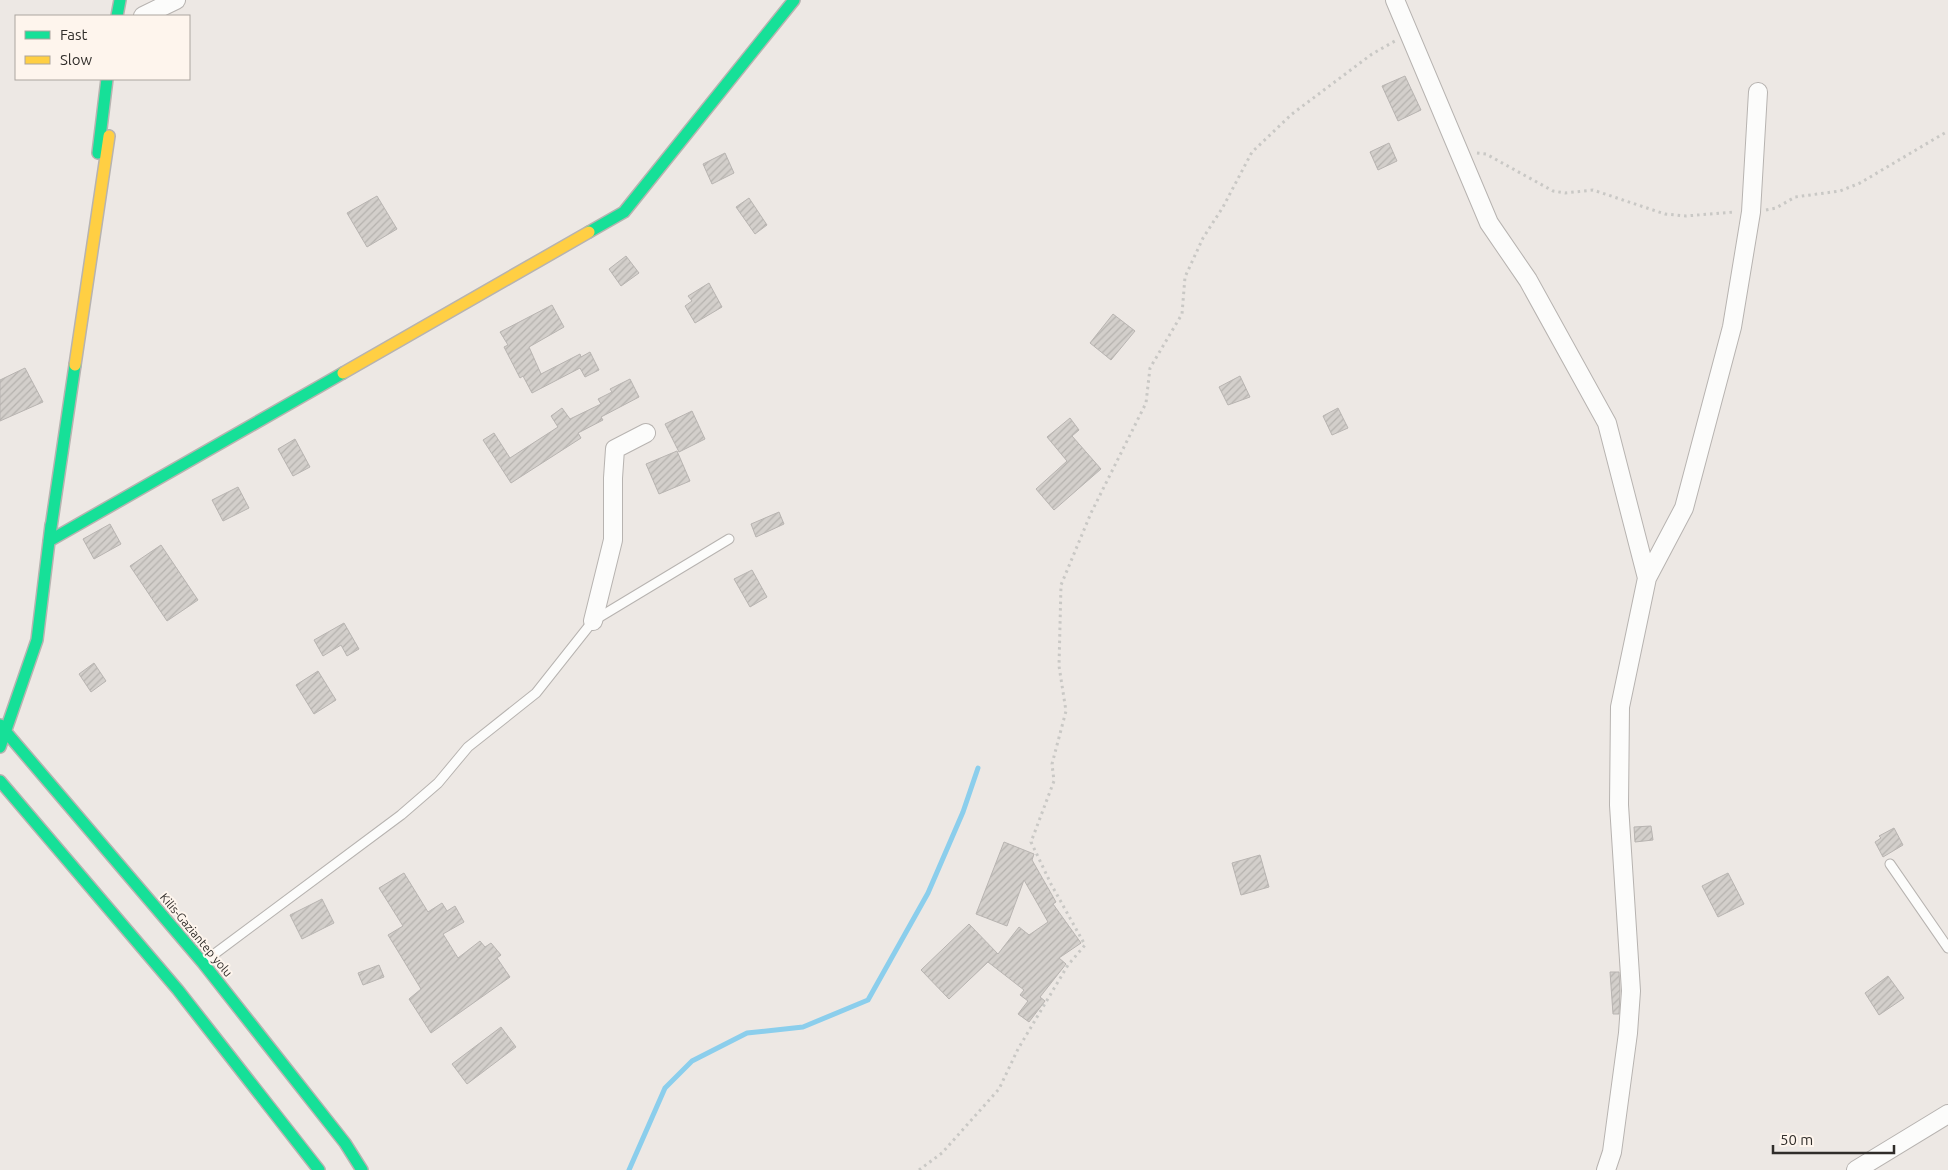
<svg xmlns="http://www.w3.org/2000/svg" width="1948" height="1170" font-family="Ubuntu,sans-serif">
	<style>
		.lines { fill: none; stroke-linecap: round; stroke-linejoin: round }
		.stream { stroke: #8bceec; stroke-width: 5 }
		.building { fill: url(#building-hatch); stroke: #b8b4b1 }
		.lane-casing { stroke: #b7b3b0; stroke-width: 11 }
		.street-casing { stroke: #b7b3b0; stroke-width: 20 }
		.fast-casing { stroke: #b7b3b0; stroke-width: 14 }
		.slow-casing { stroke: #b7b3b0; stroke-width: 14 }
		.path { stroke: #c9c8c5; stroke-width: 3; stroke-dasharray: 2.5 4; stroke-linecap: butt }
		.lane { stroke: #fcfcfb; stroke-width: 9 }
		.street { stroke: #fcfcfb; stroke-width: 18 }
		.fast { stroke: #16e098; stroke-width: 11 }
		.slow { stroke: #ffcf43; stroke-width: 11 }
		.labels { text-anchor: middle; stroke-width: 4; stroke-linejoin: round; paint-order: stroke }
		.street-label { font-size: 12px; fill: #302d2a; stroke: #fef5ed }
	</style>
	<defs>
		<pattern id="building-hatch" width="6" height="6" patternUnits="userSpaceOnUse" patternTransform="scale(1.25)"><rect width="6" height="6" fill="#d3cfcb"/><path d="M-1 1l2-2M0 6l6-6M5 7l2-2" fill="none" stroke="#b5b2ae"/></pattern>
	</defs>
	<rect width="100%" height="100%" fill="#ede8e4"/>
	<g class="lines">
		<!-- stream -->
		<path class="stream" d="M629,1170L665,1088L692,1061L747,1033L803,1027L868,1000L928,893L963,812L978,768"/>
	</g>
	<!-- building -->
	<path class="building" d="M1405,76L1421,110L1398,121L1382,86Z
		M1389,143L1397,161L1378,170L1370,152Z
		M725,153L734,173L712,184L703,164Z
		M377,196L397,229L367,247L347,213Z
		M749,198L767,225L755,234L736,207Z
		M626,256L639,273L621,286L609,269Z
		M709,283L722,307L695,323L685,306L692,301L688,296Z
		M552,305L564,327L529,347L541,374L580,354L581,357L590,352L599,370L585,377L580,368L532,393L523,376L520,378L504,347L508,345L500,332Z
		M1113,314L1135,331L1111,360L1090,343Z
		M25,368L43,402L0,421V380Z
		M1240,376L1250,397L1228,405L1219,387Z
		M630,379L639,397L601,417L603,420L578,433L581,438L511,483L483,440L494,433L510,458L558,427L551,416L562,408L570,419L601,404L598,399L612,392L610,389Z
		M1338,408L1348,428L1332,435L1323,416Z
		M692,411L705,439L679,452L665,424Z
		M1070,418L1079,430L1072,436L1101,469L1054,510L1036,489L1067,461L1047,437Z
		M295,439L310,467L293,476L278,449Z
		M677,451L690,481L659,494L646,464Z
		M238,487L249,508L223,521L212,500Z
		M779,512L784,524L756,537L751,524Z
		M110,524L121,544L94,559L83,539Z
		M161,545L198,600L167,621L130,566Z
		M752,570L767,597L750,607L734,579Z
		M344,623L359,649L347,656L341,645L323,656L314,640Z
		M94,663L106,681L91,692L79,674Z
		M318,671L336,700L314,714L296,685Z
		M1651,826L1653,840L1635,842L1634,827Z
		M1894,828L1903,845L1883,857L1875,842L1881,838L1879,836Z
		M1004,842L1034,854L1032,860L1056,902L1053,904L1081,943L1059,958L1066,964L1040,997L1045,1001L1029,1022L1018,1014L1028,1001L1020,995L1024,990L988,962L949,999L921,970L969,924L998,954L1019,927L1029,935L1048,922L1024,880L1007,926L976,914Z
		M1260,855L1269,887L1241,895L1232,863Z
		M404,873L428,912L442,903L447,911L455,906L464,922L443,934L458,958L480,941L485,947L491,943L501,955L497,958L510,977L431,1033L409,999L421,989L388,935L403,926L379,888Z
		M1728,873L1744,904L1718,917L1702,886Z
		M322,899L334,923L302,939L290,915Z
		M379,965L384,977L363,985L358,973Z
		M1610,972H1619L1620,991L1619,1014H1613Z
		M1888,976L1904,998L1879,1015L1865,993Z
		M501,1027L516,1047L467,1084L452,1064Z"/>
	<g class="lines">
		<defs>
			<path id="lane" d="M1890,864L1948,948
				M205,961L401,815L438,783L468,747L536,693L593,621L729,539"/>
			<path id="street" d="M1395,0L1489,223L1528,280L1607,423L1647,578L1620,707L1619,805L1631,991L1628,1033L1612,1152L1606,1170
				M143,16L176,0
				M1647,578L1684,508L1732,327L1751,212L1758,92
				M593,621L613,540V478L615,449L646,433
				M1856,1170L1948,1114"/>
			<path id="fast" d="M117,16L120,0
				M98,153L107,79
				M589,232L624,212L794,0
				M75,365L49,541L343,373
				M0,725L203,963L345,1143L362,1170
				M0,747L37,640L51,525
				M0,781L178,990L319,1170"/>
			<path id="slow" d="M75,365L109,136
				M343,373L589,232"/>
		</defs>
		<!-- lane casing -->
		<use href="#lane" class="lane-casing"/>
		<!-- street casing -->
		<use href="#street" class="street-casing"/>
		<!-- fast casing -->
		<use href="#fast" class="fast-casing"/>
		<!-- slow casing -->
		<use href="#slow" class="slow-casing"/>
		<!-- path -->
		<path class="path" d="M1477,153L1486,154L1553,191L1565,193L1593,190L1665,214L1686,216L1734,212
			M1766,210L1776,208L1795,197L1840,191L1860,183L1948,131
			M919,1170L942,1153L999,1089L1018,1049L1068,965L1085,945L1051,884L1031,842L1054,781L1052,764L1066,711L1059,666L1061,585L1091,513L1146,403L1150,368L1182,314L1185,277L1203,238L1223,207L1252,152L1292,114L1372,54L1395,41"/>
		<!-- lane -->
		<use href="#lane" class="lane"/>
		<!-- street -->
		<use href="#street" class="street"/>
		<!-- fast -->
		<use href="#fast" class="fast"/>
		<!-- slow -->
		<use href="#slow" class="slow"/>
	</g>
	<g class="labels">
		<!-- street labels -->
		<g class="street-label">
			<text transform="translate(196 935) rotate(50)" y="4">Kilis-Gaziantep yolu</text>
		</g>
	</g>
	<!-- legend -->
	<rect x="15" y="15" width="175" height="65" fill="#fef5ed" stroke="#aca59f"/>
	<rect x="25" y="31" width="25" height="8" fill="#16e098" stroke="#aca59f"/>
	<text x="60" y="40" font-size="15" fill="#302d2a">Fast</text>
	<rect x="25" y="56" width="25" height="8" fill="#ffcf43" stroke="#aca59f"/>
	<text x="60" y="65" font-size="15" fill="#302d2a">Slow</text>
	<!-- scale -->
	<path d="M1773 1145v8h121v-8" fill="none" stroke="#302d2a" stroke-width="2.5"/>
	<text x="1780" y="1145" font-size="15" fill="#302d2a" stroke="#fef5ed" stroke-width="4" paint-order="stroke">50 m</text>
</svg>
